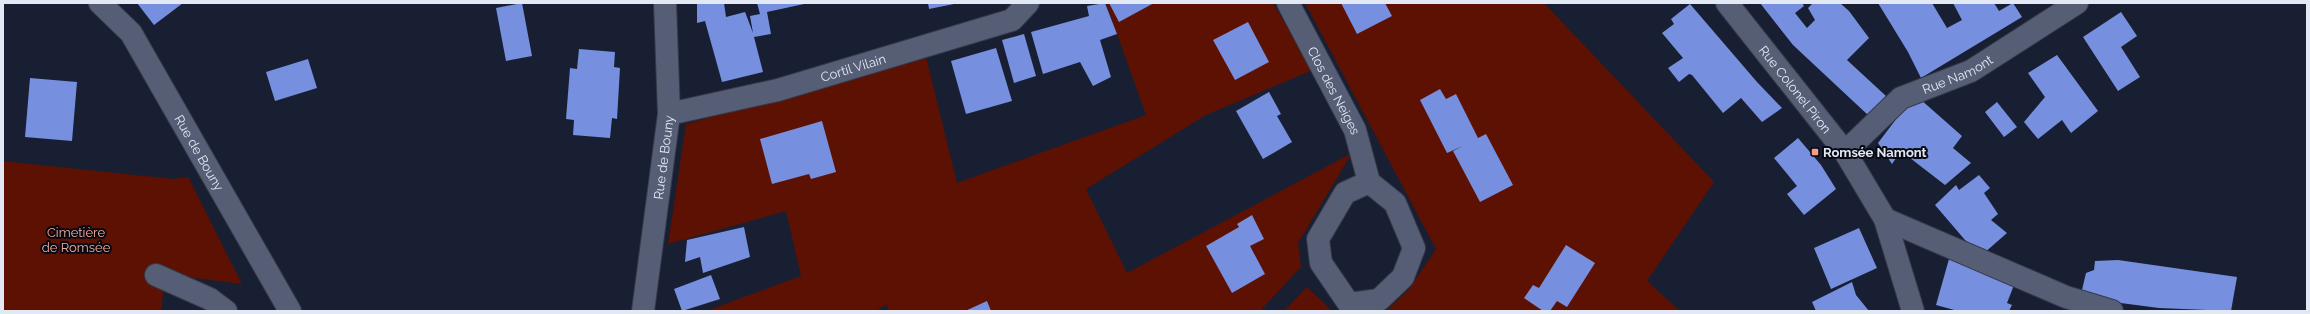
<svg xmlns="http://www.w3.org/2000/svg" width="2310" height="314" font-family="Raleway,sans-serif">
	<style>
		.green { fill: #5c1103 }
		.building { fill: #768fdf }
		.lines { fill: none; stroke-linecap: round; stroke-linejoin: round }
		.minor-casing { stroke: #36394a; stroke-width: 24 }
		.minor { stroke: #565e75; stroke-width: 22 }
		.poi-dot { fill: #f49e8a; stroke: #070912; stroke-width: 1.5 }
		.labels { text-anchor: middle; stroke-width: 4; stroke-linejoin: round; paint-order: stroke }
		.street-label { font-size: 13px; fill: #e3e8f5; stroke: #070912 }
		.poi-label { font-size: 13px; font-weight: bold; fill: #e3e8f5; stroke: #070912; text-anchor: start }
		.park-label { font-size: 13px; fill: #f5ab9a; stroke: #070912 }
	</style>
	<rect width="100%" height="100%" fill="#191f32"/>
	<!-- green -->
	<path class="green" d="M1106,3H1273L1313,70L1206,115L1086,189L1127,273L1352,153L1298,243L1301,267L1260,311H890L886,305L875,311H706L801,276L786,211L668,244L686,124L926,57L957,183L1146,115Z
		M1305,3H1544L1714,182L1647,281L1680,311H1386L1409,289L1436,249Z
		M3,161L173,179L188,177L242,284L165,274L161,311H3Z
		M1307,287L1332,311H1284Z"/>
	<!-- building -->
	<path class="building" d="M137,3H183L154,25Z
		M522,3L532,56L506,61L496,8Z
		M697,3H724L726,17L745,12L753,33L750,16L760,14L757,3L804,4L767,12L771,34L754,37L763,72L722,82L705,21L697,23Z
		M928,3H953L954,4L929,9Z
		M1105,3L1117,34L1100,40L1111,77L1093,86L1080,62L1043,74L1031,32L1089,16L1087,6Z
		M1109,3H1154L1119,22Z
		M1341,3H1385L1392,16L1357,34Z
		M1760,3H1802L1804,6L1795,13L1807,28L1815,20L1808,8L1813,3H1840L1849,11L1869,38L1847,60L1886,96L1869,116L1793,45Z
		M1878,3H1932L1947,28L1962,20L1953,3H1994L1999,11L2013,3L2022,17L1921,78L1908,52Z
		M1690,4L1757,82L1782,108L1762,122L1741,98L1723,113L1692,75L1689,74L1679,82L1668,68L1683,58L1662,33L1674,24L1671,19Z
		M2121,12L2137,36L2121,47L2140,77L2118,91L2083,37Z
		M1248,22L1269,62L1235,80L1213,40Z
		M1024,34L1036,76L1014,83L1002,40Z
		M996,48L1012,101L966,114L951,61Z
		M579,49L615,52L614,67L620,68L617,119L612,118L610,138L573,135L574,120L566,119L570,68L577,69Z
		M2057,55L2098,111L2071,133L2062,120L2038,139L2024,122L2045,97L2028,73Z
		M308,59L317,88L275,101L266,72Z
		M30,78L77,82L72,141L25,137Z
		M1440,89L1446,99L1456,94L1478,138L1486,134L1513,185L1480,202L1453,151L1463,146L1447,153L1420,100Z
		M1269,92L1281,114L1277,116L1292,142L1263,159L1236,111Z
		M1920,99L1962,136L1953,148L1971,163L1945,185L1901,151L1892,164L1878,143L1903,110Z
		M1997,102L2017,127L2004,137L1985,112Z
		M822,121L836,172L811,179L809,174L772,184L760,139Z
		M1798,138L1821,165L1836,189L1804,215L1787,194L1797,186L1774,158Z
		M1979,175L1990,188L1984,193L1998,214L1991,220L2007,233L1983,254L1965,240L1935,205L1956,185L1959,190Z
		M1252,215L1264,239L1250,246L1265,274L1232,293L1206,246L1239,227L1237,224Z
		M744,227L750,257L703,273L700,257L685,262L687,240Z
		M1859,228L1877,268L1831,289L1814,248Z
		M1566,245L1595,263L1567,307L1557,301L1550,311H1543L1524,298L1533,285L1539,288Z
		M1949,259L1989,271V276L2014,285L2007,303L2012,305L2009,311H1958L1936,305Z
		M2118,260L2237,277L2231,311L2159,308L2113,302L2081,294L2086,273L2094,270L2095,261Z
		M711,275L720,299L682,311L674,289Z
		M1852,282L1856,295L1869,311H1816L1812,302Z
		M987,301L991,311H965Z"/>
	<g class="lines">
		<defs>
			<g id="minor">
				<path id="s1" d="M100,3L131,33L290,311"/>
				<path id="s2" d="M1288,3L1355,130L1369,182L1395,203L1414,248L1403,277L1379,300L1349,304L1321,263L1318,239L1345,193L1369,182"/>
				<path id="s3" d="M1727,3L1845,152L1885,219L1913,311"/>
				<path id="s4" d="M669,114L778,90L1012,20L1028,3"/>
				<path id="s5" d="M1845,152L1901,98L1971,71L2077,3"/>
				<path d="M1885,219L2066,297L2112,311"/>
				<path d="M156,275L210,299L226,311"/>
				<path id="s6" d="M643,311L669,114L665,3"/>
			</g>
		</defs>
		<!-- minor casing -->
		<use href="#minor" class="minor-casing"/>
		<!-- minor -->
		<use href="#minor" class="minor"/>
	</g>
	<!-- markers -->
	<rect class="poi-dot" x="1811" y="148" width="8" height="8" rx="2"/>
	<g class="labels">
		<!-- street labels -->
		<g class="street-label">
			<text dy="5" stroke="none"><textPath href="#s4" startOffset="190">Cortil Vilain</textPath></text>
			<text dy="5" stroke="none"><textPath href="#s5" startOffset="139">Rue Namont</textPath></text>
			<text dy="5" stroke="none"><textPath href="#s3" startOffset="110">Rue Colonel Piron</textPath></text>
			<text dy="5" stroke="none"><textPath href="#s2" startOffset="99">Clos des Neiges</textPath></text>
			<text dy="5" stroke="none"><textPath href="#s1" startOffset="181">Rue de Bouny</textPath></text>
			<text dy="5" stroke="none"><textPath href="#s6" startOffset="155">Rue de Bouny</textPath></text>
		</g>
		<!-- poi labels -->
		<g class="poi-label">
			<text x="1823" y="157">Romsée Namont</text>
		</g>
		<!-- park labels -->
		<g class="park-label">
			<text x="76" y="237">Cimetière<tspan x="76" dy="15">de Romsée</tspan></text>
		</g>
	</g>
	<!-- border -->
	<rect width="2310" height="314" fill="none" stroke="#e3e8f5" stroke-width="8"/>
</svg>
